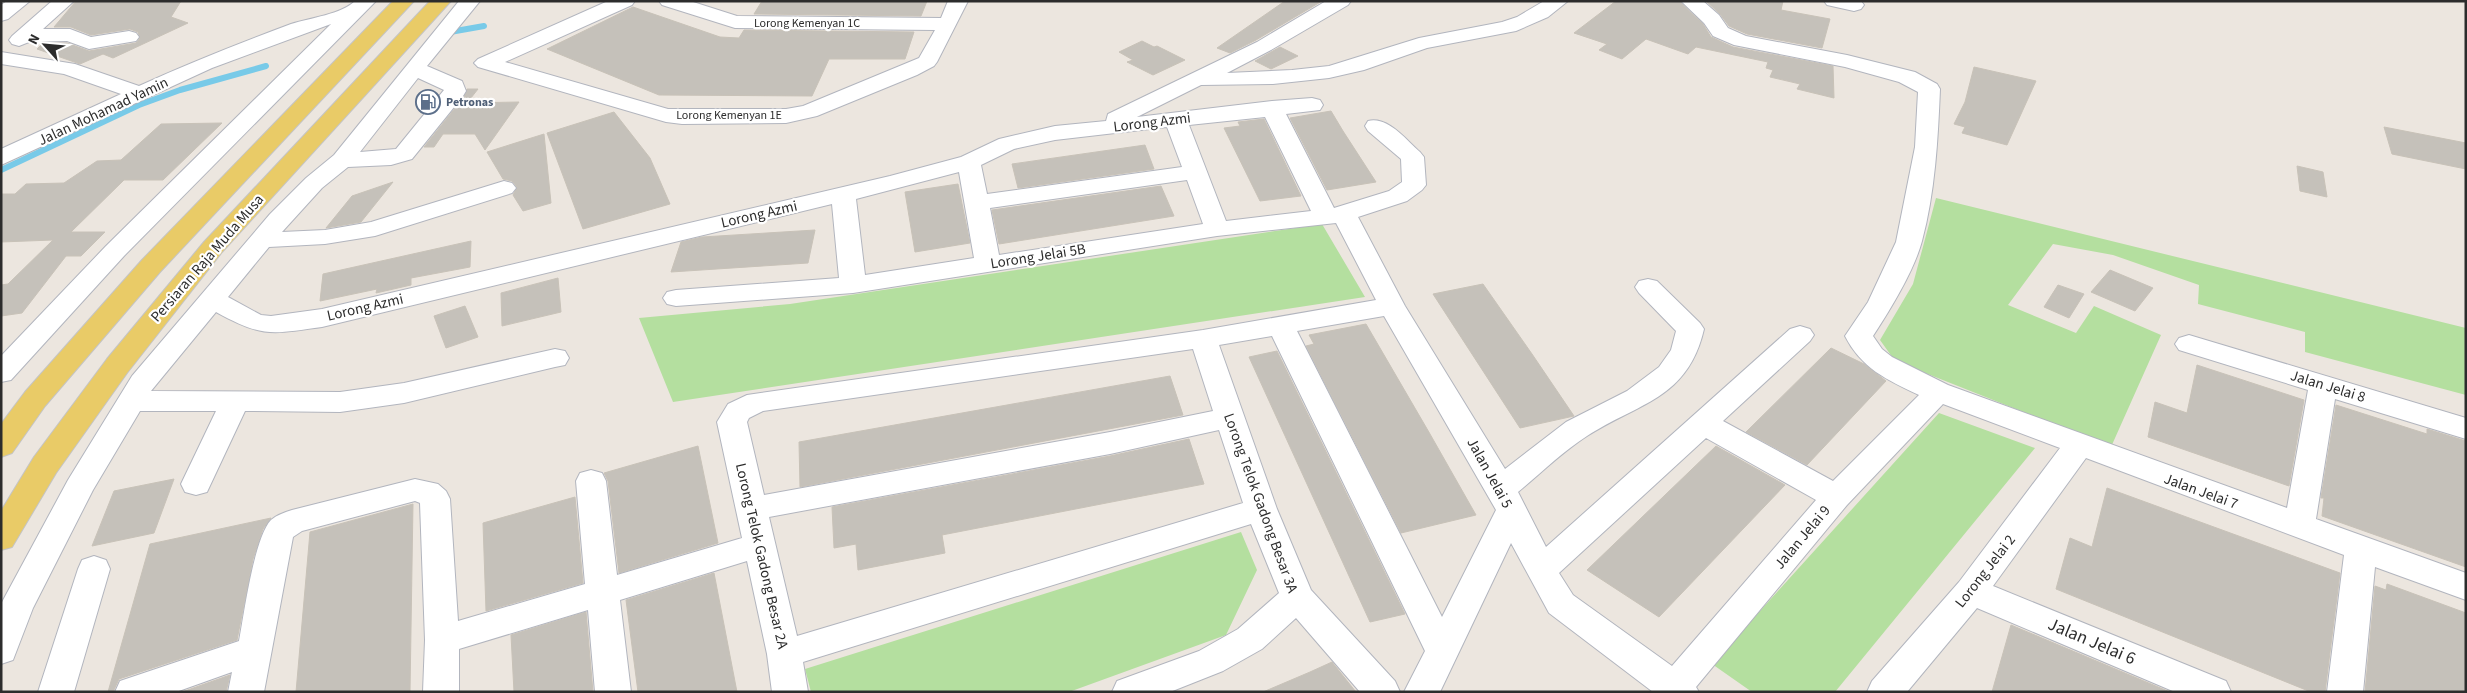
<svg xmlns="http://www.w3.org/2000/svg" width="2467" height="693" font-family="'Source Sans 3',sans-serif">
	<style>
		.green { fill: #b4df9f }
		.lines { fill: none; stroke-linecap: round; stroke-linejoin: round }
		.stream { stroke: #78cae8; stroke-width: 6 }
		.building { fill: #c5c1ba; stroke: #c8c2b8 }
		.minor-casing { stroke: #b2b5be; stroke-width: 2 }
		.major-casing { stroke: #c4c4c4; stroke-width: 2 }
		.minor { fill: #fff; fill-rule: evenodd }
		.major { fill: #e9cb67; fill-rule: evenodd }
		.labels { text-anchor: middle; stroke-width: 4.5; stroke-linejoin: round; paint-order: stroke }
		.far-street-label { font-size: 12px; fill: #2c2c2c; stroke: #fff }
		.far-service-label { font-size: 12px; font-weight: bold; fill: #4e5e75; stroke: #fff; text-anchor: start }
		.street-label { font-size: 15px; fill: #2c2c2c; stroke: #fff }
		.near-street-label { font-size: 18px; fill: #2c2c2c; stroke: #fff }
	</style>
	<rect width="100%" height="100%" fill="#ece6df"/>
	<!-- green -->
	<path class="green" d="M1936,198L2466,328V395L2305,352V332L2198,304L2199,285L2113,255L2053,244L2008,305L2076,333L2094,306L2161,335L2111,447L1895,361L1880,340L1913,284Z
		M1322,224L1365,297L673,402L639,318L790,304Z
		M1939,413L2035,448L1835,692H1752L1712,664Z
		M1241,532L1257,570L1226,635L1069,692H811L805,669Z"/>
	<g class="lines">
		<!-- stream -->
		<path class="stream" d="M450,32L484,26
			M1,170L139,105L180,90L266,66"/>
	</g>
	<!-- building -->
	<path class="building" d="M76,1H181L171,17L188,23L113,58L103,54L80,64L37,49L42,44L67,43L89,51L136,43L140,38L138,32L130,29L91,35L71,27H54Z
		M762,1H927L921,16L754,14Z
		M1285,1H1322L1256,40L1230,53L1217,48Z
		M1616,1H1679L1703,24L1711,37L1733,47L1833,66L1834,98L1797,89L1800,84L1770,77L1773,70L1766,68L1768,62L1696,47L1688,54L1646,39L1622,59L1599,50L1607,44L1574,33Z
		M1706,1H1783L1781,10L1830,19L1822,48L1747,34L1729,26L1720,14Z
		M633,7L720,37L739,38L744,30L914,32L905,59H829L812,96L659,95L547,49Z
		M1142,41L1154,47L1157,46L1185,60L1153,75L1127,62L1133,60L1119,52Z
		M1280,47L1298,56L1271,69L1255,61Z
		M1974,67L2036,81L2007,145L1962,133L1965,127L1954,124L1965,102Z
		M467,89H478L467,103L519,102L485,150L475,134H443L434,147H424L464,97Z
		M1331,111L1343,131L1376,182L1327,190L1290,118Z
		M614,112L650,158L670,204L583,229L547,133Z
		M1264,119L1301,196L1260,201L1224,128L1240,126L1238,122Z
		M222,123L163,180H124L71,232H105L81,256H66L22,313L1,316V285L8,284L53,240L1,242V194H15L26,184L64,183L97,161L121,160L161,124Z
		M2384,127L2466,143V169L2392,154Z
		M544,134L551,203L523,211L513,195L517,187L512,181L503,179L487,152Z
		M1145,145L1154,169L1018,188L1012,164Z
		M2297,166L2323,172L2327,197L2300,191Z
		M393,182L361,222L326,228L352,196Z
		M958,184L970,243L915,252L905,192Z
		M1161,186L1174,216L999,244L992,210Z
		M815,230L808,263L671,272L681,242L702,237Z
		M471,241L470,267L411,278V285L376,293L377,289L320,301L323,274Z
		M2110,270L2153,288L2135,311L2091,292Z
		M558,278L561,312L502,326L501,293Z
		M1483,284L1532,354L1574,416L1520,428L1433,294Z
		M2058,285L2084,294L2069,318L2044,307Z
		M465,306L478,337L446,348L434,316Z
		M1366,324L1430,434L1476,515L1401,533L1306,346L1314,344L1309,335Z
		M1831,348L1864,364L1886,381L1807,465L1746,432Z
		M1277,351L1405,614L1370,622L1249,357Z
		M2197,365L2304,400L2289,486L2148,437L2155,402L2187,413Z
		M1170,376L1183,415L800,487L799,442Z
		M2336,405L2427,434V429L2466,441V567L2322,516L2324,498H2321Z
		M1189,439L1204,484L942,535L945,553L858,570L856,544L834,548L832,507L1110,456Z
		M698,446L718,543L619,573L608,481L604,473Z
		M1716,446L1785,485L1659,617L1587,570Z
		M174,479L154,533L92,546L114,491Z
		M2107,488L2340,573L2325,692H2311L2056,589L2070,538L2092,547Z
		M575,497L583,583L486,611L483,523Z
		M413,504L410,692H296L310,532Z
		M271,518L263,529L253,559L237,640L119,679L113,692H108L150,544Z
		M714,573L737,692H638L626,600Z
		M2387,584L2466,613V692H2365L2375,586L2386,590Z
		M586,612L593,692H514L511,635Z
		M2011,625L2170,692H1992Z
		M1332,662L1356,692H1263L1310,672Z
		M230,675L226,692H182Z"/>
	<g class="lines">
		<defs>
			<path id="minor" d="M7,1H30L8,19L1,21V5Z
				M52,1H74L43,29H70L91,37L129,31L136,33L139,37L136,41L89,49L67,41L29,42L19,46L12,44L9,40L12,36Z
				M355,1H376L124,256L11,380L1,382V356L106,246L331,24L212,68L1,165V149L121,94L64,74L1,64V52L75,64L139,86C189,63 240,43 291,24C310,18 342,14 355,1Z
				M459,1H480L427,66L462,81L466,91L463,96L412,159L391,165L348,167L322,188L282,232L325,230L371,222L504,181L512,183L516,188L512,193L375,236L325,244L269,247L228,297L261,315L271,316L322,309L890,176L961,157L999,139L1055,126L1106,121L1108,114L1257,42L1326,1H1351L1348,5L1271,50L1227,73L1292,70L1329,66L1419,38L1502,22L1517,17L1544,1H1568L1548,17L1516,31L1427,48L1364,70L1329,78L1273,84L1201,85L1137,117L1272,101L1312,98L1320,100L1323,105L1320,110L1286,114L1334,208L1389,191L1402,182L1401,159L1368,131L1365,126L1368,121C1388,116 1406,140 1420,152L1424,157L1426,185L1422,190L1407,201L1358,217L1405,306L1505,469L1566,422L1627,391L1659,367L1671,350L1676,331L1639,293L1635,287L1639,281L1648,279L1657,281L1700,323L1704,329C1688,399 1638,403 1587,436C1562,452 1540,474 1518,492L1546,547L1790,329L1800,326L1810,329L1814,335L1810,341L1723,421L1833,481L1919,395C1887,380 1861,368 1845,336L1868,302L1896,242L1915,147L1918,92L1899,82L1845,67L1734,45L1713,36L1704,23L1681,1H1703L1719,15L1728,28L1746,36L1847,55L1915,72L1937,84L1940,89C1938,139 1935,193 1922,241C1914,271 1890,310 1873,336L1882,349L1892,357L1948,385L2287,508L2308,390L2179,350L2175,344L2179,338L2189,335L2199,338L2466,418V439L2335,399L2316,519L2466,573V600L2375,567L2363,692H2327L2344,555L2086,458L1993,586L2226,681L2231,692H2175L1977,608L1907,692H1867L1872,681L1959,582L2060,448L1943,404L1847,505L1696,687L1699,692H1653L1549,613L1511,543L1440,692H1404L1425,651L1272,336L1219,345L1277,509L1311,590L1395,681L1400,692H1360L1296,618L1262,649L1223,671L1170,692H1112L1117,681L1199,651L1238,629L1279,593L1251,524L803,662L808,692H772L767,654L747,561L620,600L631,692H595L588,610L459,649V692H423L425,640L420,503L415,501L302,531L293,537L264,692H228L232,672L176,692H115L120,681L239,641C244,615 254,538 271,520C277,515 285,512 292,510L415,479L438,484L446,491L450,499L458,621L585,584L576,481L580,473L591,470L602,473L606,481L617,575L742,538L717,422L728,404L747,395L1203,330L1376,300L1336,223L1217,236L853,293L676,306L667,304L663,298L667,292L676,290L839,278L832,204L322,327C271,334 263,338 216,312L151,391L340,392L404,383L555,349L565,351L569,358L565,365L555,367L404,403L340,412L245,411L207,492L196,495L185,492L181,484L216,411H140L93,490L33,608L13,660L1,664V604L68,480L132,376L270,214L306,178L334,155ZM418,78L444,90L396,149L360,152ZM1265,117L1311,211L1226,221L1189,125ZM1167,127L1182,167L987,194L981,165L1014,149L1055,140ZM959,172L974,258L865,275L856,199ZM1187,180L1203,224L999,255L990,208ZM1384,316L1496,510L1442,617L1297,331ZM1193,349L1213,411L1110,432L764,495L747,422L749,418L763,411ZM1219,430L1243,503L797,636L769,517L1110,454ZM1706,438L1816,500L1672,666L1573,595L1559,573Z
				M608,1H635L632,5L505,62L668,109H786L803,106L919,58L935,30L735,28L662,5L659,1H690L737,16L941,18L948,1H968L937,62L934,66L917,75L817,116L786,123L682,124L666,122L478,67L474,63L478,59Z
				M1824,1H1861L1864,5L1861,9L1854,11L1827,5Z
				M94,556L106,560L110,569L74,692H38L78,569L82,560Z"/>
			<path id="major" d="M393,1H414L160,272L45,406L12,453L1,457V424L25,392L142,260Z
				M430,1H451L222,252L127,373L56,473L12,547L1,550V511L34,457L107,359L204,242Z"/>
		</defs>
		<!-- minor casing -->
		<use href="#minor" class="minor-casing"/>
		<!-- major casing -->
		<use href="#major" class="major-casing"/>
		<!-- minor -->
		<use href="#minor" class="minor"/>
		<!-- major -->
		<use href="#major" class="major"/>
	</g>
	<!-- icons -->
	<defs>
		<symbol id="fuel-ring" viewBox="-11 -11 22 22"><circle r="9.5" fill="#fff" stroke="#5c6f8a" stroke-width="1.5"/><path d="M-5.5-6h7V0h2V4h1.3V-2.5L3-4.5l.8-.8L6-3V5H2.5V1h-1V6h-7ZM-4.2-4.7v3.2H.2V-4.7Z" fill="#5c6f8a"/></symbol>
	</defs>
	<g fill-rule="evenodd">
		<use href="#fuel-ring" x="414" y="88" width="28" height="28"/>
	</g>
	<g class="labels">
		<!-- far-street labels -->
		<g class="far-street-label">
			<text x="807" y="27">Lorong Kemenyan 1C</text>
			<text x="729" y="119">Lorong Kemenyan 1E</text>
		</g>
		<!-- far-service labels -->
		<g class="far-service-label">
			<text x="446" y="106">Petronas</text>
		</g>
		<!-- street labels -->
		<g class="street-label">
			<text transform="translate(103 111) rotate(-25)" y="5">Jalan Mohamad Yamin</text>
			<text transform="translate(1152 122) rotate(-7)" y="5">Lorong Azmi</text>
			<text transform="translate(759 214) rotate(-13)" y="5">Lorong Azmi</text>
			<text transform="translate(1038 256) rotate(-9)" y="5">Lorong Jelai 5B</text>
			<text transform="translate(207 258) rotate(-49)" y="5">Persiaran Raja Muda Musa</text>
			<text transform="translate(365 307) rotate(-13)" y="5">Lorong Azmi</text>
			<text transform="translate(2328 386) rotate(17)" y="5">Jalan Jelai 8</text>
			<text transform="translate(1490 473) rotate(61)" y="5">Jalan Jelai 5</text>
			<text transform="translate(2201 491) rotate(20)" y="5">Jalan Jelai 7</text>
			<text transform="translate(1261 503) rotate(70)" y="5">Lorong Telok Gadong Besar 3A</text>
			<text transform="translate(1802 537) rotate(-50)" y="5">Jalan Jelai 9</text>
			<text transform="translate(762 556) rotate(77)" y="5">Lorong Telok Gadong Besar 2A</text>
			<text transform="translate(1985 571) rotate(-52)" y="5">Lorong Jelai 2</text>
		</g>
		<!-- near-street labels -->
		<g class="near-street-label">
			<text transform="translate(2092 641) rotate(23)" y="6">Jalan Jelai 6</text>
		</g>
	</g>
	<!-- border -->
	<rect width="2467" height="693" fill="none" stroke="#2c2c2c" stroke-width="5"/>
	<!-- north arrow -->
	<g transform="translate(45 45) rotate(297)" stroke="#ffffff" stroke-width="4" paint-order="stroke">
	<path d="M0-4L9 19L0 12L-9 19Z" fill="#2c2c2c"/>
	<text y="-8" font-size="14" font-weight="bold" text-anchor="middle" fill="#2c2c2c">N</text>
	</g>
</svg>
